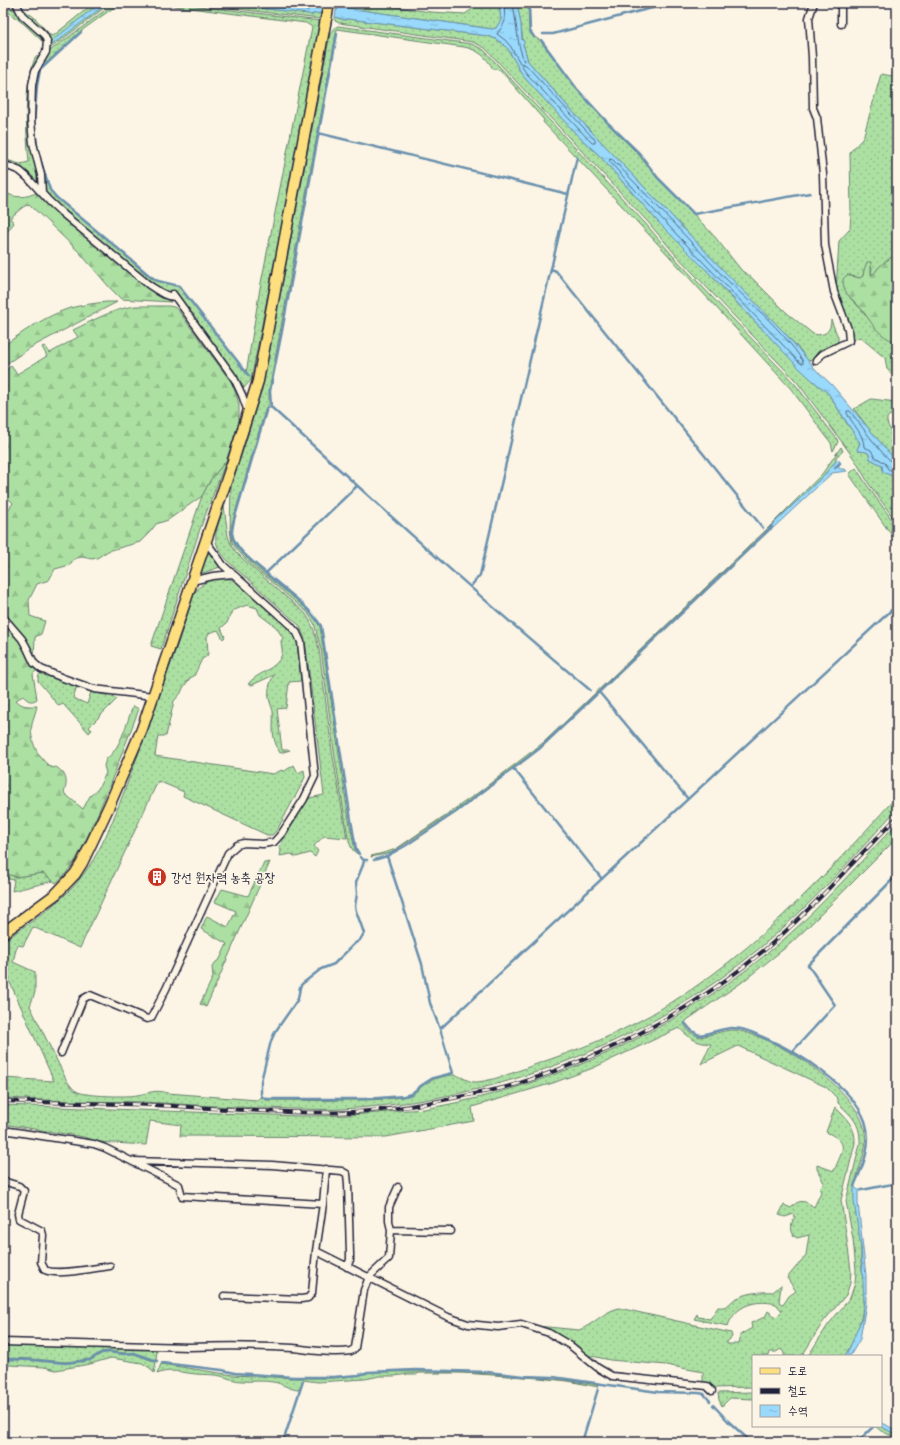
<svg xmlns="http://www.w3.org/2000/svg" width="900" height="1445" font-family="Sriracha,'Poor Story',sans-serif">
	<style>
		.grass { fill: url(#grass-dots); stroke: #67816e }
		.forest { fill: url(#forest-firs); stroke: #67816e }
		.water { fill: url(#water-ripples); stroke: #6990ae }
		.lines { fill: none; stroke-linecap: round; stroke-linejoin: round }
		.shore { stroke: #526b88; stroke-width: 1 }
		.stream { stroke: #6990ae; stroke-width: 2.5 }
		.street-casing { stroke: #22223b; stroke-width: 9 }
		.primary-casing { stroke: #22223b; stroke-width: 13 }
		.street { stroke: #fcf5e5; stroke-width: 6 }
		.primary { stroke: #fddf80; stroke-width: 10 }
		.rail-casing { stroke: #22223b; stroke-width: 4 }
		.rail { stroke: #fcf5e5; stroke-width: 2.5; stroke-dasharray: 8; stroke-linecap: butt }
		.labels { text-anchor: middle; stroke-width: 3.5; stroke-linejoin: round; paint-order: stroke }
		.poi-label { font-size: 13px; fill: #22223b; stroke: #fcf5e5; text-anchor: start }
	</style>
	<defs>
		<pattern id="grass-dots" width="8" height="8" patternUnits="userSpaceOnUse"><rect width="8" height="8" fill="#ace0a2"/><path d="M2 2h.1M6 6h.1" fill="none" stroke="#94c08c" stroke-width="1.8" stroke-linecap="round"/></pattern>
		<pattern id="forest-firs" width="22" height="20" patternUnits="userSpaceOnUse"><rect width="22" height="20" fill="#ace0a2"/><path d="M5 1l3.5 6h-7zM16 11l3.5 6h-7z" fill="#94c08c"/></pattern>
		<pattern id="water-ripples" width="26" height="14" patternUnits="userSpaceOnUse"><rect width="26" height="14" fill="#99d9fb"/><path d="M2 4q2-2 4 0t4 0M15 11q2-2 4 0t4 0" fill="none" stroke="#84bad8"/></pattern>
	</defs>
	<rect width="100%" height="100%" fill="#fcf5e5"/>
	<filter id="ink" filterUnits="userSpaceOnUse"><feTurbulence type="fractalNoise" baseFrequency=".025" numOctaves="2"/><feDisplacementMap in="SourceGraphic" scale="8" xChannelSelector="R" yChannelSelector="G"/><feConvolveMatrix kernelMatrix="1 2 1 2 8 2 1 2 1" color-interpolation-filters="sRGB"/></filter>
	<g filter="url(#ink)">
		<!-- grass -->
		<path class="grass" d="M17,3H20L22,8L35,18L50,35L53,36L94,3H100L49,44L25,15Z
			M108,3H111L48,50L53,43Z
			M115,3H120L81,31L39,70L33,124L38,152L50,190L56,198L114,246L149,277L159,282L178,286L249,376L246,371L247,368L260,288L312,27L306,23L151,3H174L320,21L301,128L251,380L244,388L239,379L173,292L169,294L163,292L143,278L71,218L48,197L45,193L34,141L32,121L33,82L38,68L47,53Z
			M189,3H217L310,14L312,16V14L321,13L320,19Z
			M337,3H369L431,12L465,14L471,10L477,3H499L501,20L496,28L492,29L340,7L336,11Z
			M517,3H528L529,31L533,36L541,41L577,90L608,124L638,154L658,179L688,208L715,237L742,271L750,276L786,312L813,334C825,337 831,331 831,320L838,337V342L818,354L812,361L807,360L801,351L784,332L726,273L571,110L528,61L523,44L521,25Z
			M3,5C17,8 40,30 45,44L24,24L3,9Z
			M335,17L345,20L348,19L488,36L496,39L502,43L508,49L523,76L577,135L599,155L660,224L709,273L728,294L812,380L828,393L848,425L860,440V442L857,450L858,451C865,452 869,450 870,459L882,465L883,472L897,478V523L869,484L855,460L839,438L797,382L675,254L647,221L485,48L473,42L339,23L335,21Z
			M338,26L472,44L484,50L645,223L673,256L795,384L837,439L838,442L833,451L831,443L791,389L670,257L543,122L544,120L500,70L493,69C486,56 478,50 464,47L337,29L269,391V405L266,407L233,520C231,526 230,532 232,538C240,558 286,591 304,606L313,615L320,627L349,820L355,850L358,854C351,851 350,844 348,837L334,751L321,649L314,623L307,612L250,564L238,551L232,543L230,530L231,486L249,431L263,384L330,34L334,28Z
			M42,56L30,101L40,186L3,163V159L20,164L29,162C26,130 23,88 35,58V57Z
			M897,61V251C893,259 886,260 880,266C876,270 876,273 871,275L872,267L864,270L863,276L860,278L847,275L851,299L862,310L865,315L895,342H897V380L887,369L885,358L860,337L853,340L843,307L836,290L839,241L850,229L851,213L850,152L863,138L881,74L892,76Z
			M871,399L897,402V415H890L887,418C886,427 893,431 896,439C899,445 897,456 897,462L879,442L854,409Z
			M841,447L843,451L836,457V461L823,476L539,748L462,806L403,845L391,853L371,857V856L387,852L396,849L479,792L544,742L765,531L822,474Z
			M226,461L200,529L161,649L151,646L202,496L211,479Z
			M856,468L867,485L895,524L897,528V543L849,474Z
			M224,506L228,536L231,544L236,552L249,565L305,613C313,624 316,636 319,649L332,751L347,838L324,836L314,846L318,851L315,857L310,853L296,857L291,854L280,856L281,851L279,847L309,798L324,795L305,639L299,625L233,566C208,542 215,535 224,506Z
			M208,551L220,567L200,574Z
			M218,578L230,579L242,585L289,629L297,642L301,681L289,682L286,708L277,709L282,750H290L280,753C270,734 274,731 273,711C272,708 271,705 270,702C267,693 269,683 274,675L252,685L248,684C256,673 278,669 282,654C283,650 281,646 281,641L283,638L276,627L260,615L257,608L247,605L232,611L227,623L221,628L225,637L223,639L218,630L209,633L207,637L208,653L207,656L202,659L194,676L190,678L183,688L181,693L174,701L166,736H158L155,756L273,774L282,770L283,772L294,765L298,773L304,770L305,777L302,784L277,830L272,835H267L183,796L184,792L158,781L80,948L33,927L23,946L17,945L13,962L35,972V992L30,1006L67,1081C70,1085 73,1090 78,1092C87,1096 127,1097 137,1095C150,1093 155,1089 168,1093L257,1100L261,1097L266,1100C294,1100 321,1101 348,1100C367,1100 388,1100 407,1096C414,1095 419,1088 425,1084C432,1079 444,1076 452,1075C460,1074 468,1083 477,1082C499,1080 529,1066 551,1059C570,1052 590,1045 609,1036C726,983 813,890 897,796V809C854,857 810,906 761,947C643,1046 494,1101 341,1109C326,1110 311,1109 296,1109C245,1108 194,1105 142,1102C122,1101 102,1102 83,1101C56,1101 29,1099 3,1098V1078L54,1081L3,967V944L5,940L11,936C32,921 55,906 73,887C103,855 119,804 135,763C156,707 176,651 194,594C199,585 208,580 218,578Z
			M43,672L77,686L73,698L87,704L91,692L110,696L117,699L89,727L92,730L89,733L63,704L59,706L38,681C38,677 38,674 43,672Z
			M897,823V838L809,926L790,944L741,983L687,1020L684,1024L689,1031L699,1037C709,1036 726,1029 735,1030C775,1036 859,1089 865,1132C868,1153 858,1166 855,1185C854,1190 854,1198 855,1203C855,1213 858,1223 859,1233C861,1243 861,1253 861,1263C861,1267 863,1271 863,1275C867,1305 860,1331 845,1356H808L828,1325L850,1298L855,1283L856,1270L853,1239L846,1201L860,1144C861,1124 852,1116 838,1103V1099L826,1087L738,1046L701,1064L711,1044C695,1043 690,1038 679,1028L593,1068L553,1083L472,1107L474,1121L386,1137L180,1136L181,1125L150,1121L146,1145L98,1142L84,1137L3,1124V1105L299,1116C332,1116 363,1115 396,1111C405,1110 414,1110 424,1109C558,1086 680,1029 783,940C824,904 860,862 897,823Z
			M3,871L4,873L16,877L43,873L53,881L12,891L14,880L3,878Z
			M835,1107C846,1118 856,1127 855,1143L841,1200L847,1240L851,1271L850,1283L846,1295L823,1322L802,1356H784V1353L781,1349L776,1352H770L769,1356H753V1387L712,1388L703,1384V1372L666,1365L610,1360L587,1355L537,1326L579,1330C593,1325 604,1311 619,1308L731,1333L732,1337L727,1342V1344H739L740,1340V1335L752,1328L751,1323L765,1317L768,1311L776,1317L782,1311L776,1304C756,1299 735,1305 728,1326L694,1319L697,1314L698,1317L710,1319L718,1307C728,1308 728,1304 735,1299C747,1293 761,1291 773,1292L781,1285L779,1302L783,1305L789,1296L796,1291L787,1278L806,1255L809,1235L797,1238L794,1236C790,1229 791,1224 795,1217L794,1214L785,1217L779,1215L784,1205L791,1208C799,1198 806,1201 814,1207L821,1192L819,1188L824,1183L817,1169V1165L834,1171C842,1150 851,1143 826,1132Z
			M3,1345L82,1347H143L157,1349L156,1360L134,1353H124L109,1351L101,1352L90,1359L66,1362L32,1359L3,1358Z
			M105,1352L134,1354L156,1362L154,1373L150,1368L142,1363L111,1358L90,1364L56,1370L44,1367L9,1365L3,1367V1359L32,1360L66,1363L90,1360Z
			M161,1364L233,1375L293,1378H334L359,1375L369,1372C446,1371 523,1373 599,1385L598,1387L568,1381L539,1378L462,1373H419L418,1374H408L395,1376H380L365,1379L318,1382L303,1380L299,1390C290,1390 282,1383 273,1382C262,1380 252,1382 242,1381C235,1381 228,1378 221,1376C213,1374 205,1375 196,1374C182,1373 171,1368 157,1374Z
			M753,1392V1399L730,1398L722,1406L719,1400L718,1393Z
			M875,1426H880L897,1435V1438L881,1431Z"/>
		<!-- forest -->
		<path class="forest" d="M3,191C14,199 26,198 38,192L61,217L150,290L158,296L171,302L121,299L110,288L80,253L29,204L23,207L10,218L14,223L3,237Z
			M897,251V342H895C875,333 874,325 862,310C853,298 843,296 843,279L847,275L860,278L863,276L864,270L867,262H871V275C876,273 876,270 880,266C886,260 893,258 897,251Z
			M107,302H117L30,348L3,366V346C24,331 46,316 70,308C82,305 95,303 107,302Z
			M135,306H169L174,307L177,309L232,383L237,397L239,405V423L226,461L211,479L202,496L168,520L156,524L150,532L140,542L108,551L97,558L92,559L82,557L77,558L73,560L70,565L55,569L49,580L37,584L29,600L30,616L45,621L41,634L35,637L34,658L26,639L3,614V517L13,503L9,499L3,500V373L11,366L17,374L47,356L42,347L45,346L50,353L78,337L73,330C94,320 113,309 135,306Z
			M3,620L21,642L38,669L33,674L37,699C31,703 28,701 23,696L16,700C22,707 28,706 37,706C36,712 33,718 32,724C29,741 38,758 52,768L56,767C67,774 68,781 64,793L83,809L90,796L98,789L106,773L104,766L106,759C120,750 127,722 133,706L139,709C126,743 113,777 99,811C88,834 77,867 56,883L43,873L16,877L4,873L3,871Z
			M270,862L206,1007L200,1004L213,977L212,967L216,962L220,959L227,944L201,929L207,916L228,927L236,911L215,902L222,889L248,896L264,863Z"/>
		<!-- water -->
		<path class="water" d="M100,3H108L49,47V44L53,40Z
			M217,3H297L311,5V3L314,6L322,8L321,13L312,14V16L309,14Z
			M499,3H517L521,25L522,40L525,42L523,44L528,61L534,68L571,110L726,273L784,332L817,371L832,385L897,462V478L883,472L882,465L870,459C870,450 864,452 858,451L857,450L860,443L828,393L812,380L800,369L709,273L660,224L599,155L577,135L523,76L508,49L502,43L496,39L488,36L348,19L345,20L335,17L336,11L340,7L492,29L496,28L501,20Z
			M838,459L840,462L837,465L840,469H845L847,471L832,473L771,530L769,528L823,476Z
			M854,1186L858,1190H862L858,1193V1203L866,1276V1304L860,1339L850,1356H845L850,1347L862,1318L864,1301L861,1247L854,1202Z
			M881,1422L897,1431V1435L880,1426Z"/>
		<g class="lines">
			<!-- shore -->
			<path class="shore" d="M249,3L308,10L310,8L309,3
				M504,3L505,21L502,27L497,34L505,40L511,47L520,63L522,64L524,62L519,45L513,3
				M523,64L526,65L595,140V143H592L527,74L522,67Z
				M610,159L613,160C650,198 687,238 724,277C751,304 782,329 803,361V364L800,363C737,296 671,231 610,162Z
				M897,465C887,463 858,421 850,411H847V413C852,424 864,434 864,447L871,450L874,456L885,463L888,469L897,473"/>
			<!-- stream -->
			<path class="stream" d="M529,3L530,31L534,37
				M81,32L40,70L37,86L34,124L38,152L50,190L57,198L115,246L150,276L158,281L179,286L249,376
				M337,34L282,331L270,391L271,407C376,503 481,599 590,690
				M543,34H553L636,12L673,3
				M541,40L577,89L609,124L639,153L658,178L694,214L810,193
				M318,133L568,194
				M551,269L556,271L763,528
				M835,468L840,463
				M357,486L266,573C285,590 307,604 321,626L351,820L356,849L359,854
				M266,573C255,563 234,549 232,533C232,529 233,525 234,520L267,408L271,407
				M471,586L480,575L577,157
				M514,769L602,879
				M688,799L599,692L772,527
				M360,857L364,860H367
				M364,860L363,865L356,882L357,894L355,906L356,911L364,933L360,940L354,944L334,964L321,969L302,984L300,987L298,999L275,1032L271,1041L261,1081V1094L262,1097L267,1099H366L404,1096L411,1094L422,1085L433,1078L453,1073L440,1029L897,605
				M374,860L387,856
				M685,1023L691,1030L699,1035C710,1034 722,1028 732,1028C744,1028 756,1034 767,1039C799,1053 852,1086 865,1121C873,1144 863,1166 854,1186
				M440,1029L430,1003L422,964L387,856L405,846L456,812L539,749L599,692
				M792,1052L835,1005L808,965L897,875
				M862,1190L897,1183
				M3,1359L32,1360L66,1363L90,1360L101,1353L109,1352L124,1354L134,1353L157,1361
				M162,1363L222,1370L235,1373L293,1377H333L359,1375L368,1372L415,1370L487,1372L524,1376L553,1377L658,1392L699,1393L704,1394L710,1401
				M713,1405L728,1421L751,1442
				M283,1442L303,1381
				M582,1442L598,1389
				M857,1442L874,1426"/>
			<defs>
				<path id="street" d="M16,3L22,15L40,31L44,35L47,41L46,52L35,71L32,85L31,120L33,143L41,175L42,193
					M814,3L809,18L812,57L813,108L817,118L823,174L825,245L834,292L848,329L849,341L822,354L816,361
					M841,3V24
					M3,164L20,171L27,177L49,201L62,213L149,285C157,290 165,297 175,297
					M173,294L234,378L242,395L248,412
					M192,581L213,576L233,574
					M3,617L22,639L27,648L34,663L41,669L63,678L94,689L153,696
					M61,1053L83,999L90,995L147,1019L151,1018L166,989L228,853L237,845L244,843L263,844L274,842L282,833L304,799L315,776L301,642L297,633L289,624L223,565L205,540
					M3,1130L94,1144L105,1148L179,1185L182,1196L323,1204L316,1251L448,1317L468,1324L498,1327L521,1324L549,1333L571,1346L598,1368L612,1376L707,1386L712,1391
					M133,1161L272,1165L342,1171L347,1174L348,1184L350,1254V1260L347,1267
					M3,1181L19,1186L24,1191L18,1214L19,1219L42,1231L43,1235L41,1262L45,1270C58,1276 94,1268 110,1266
					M323,1204L326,1169
					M391,1230L451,1231
					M224,1296L301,1299L308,1298L312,1293L316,1251
					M3,1342L189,1347C224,1346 259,1346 293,1348C312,1350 332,1354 351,1351L355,1348L364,1290L369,1277L389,1258L391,1230L389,1221V1207L398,1187"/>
				<path id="primary" d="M3,933L56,894L75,874L82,863L109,806L142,729L233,461L258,381L329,3"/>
			</defs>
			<!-- street casing -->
			<use href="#street" class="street-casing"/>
			<!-- primary casing -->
			<use href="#primary" class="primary-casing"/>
			<!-- street -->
			<use href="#street" class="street"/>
			<!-- primary -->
			<use href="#primary" class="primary"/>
			<defs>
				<path id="rail" d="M3,1101C53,1103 102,1103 152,1105C225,1108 298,1116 370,1111C400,1109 429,1103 459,1097C478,1093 498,1090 517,1084C609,1055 694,1010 768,947C797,922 823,895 849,867C865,850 881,834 897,817"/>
			</defs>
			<!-- rail casing -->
			<use href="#rail" class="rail-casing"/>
			<!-- rail -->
			<use href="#rail" class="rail"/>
		</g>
	</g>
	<!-- icons -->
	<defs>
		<symbol id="building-disc" viewBox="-11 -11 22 22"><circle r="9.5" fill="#c8321e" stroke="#fcf5e5"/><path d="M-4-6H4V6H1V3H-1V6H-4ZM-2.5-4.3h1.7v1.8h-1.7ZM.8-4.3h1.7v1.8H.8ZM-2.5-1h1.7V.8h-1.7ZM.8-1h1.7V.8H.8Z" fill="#fff"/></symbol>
	</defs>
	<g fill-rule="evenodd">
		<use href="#building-disc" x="146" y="866" width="22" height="22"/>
	</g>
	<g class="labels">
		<!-- poi labels -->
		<g class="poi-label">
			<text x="171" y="882">강선 원자력 농축 공장</text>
		</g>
	</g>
	<!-- margin -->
	<rect width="900" height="1445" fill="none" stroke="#fcf5e5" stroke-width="16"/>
	<rect x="8" y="8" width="884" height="1429" fill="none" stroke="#22223b" stroke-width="1.5" filter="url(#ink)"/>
	<!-- legend -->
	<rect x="752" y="1355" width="130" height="72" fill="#fcf5e5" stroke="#a5a1a1"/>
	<rect x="760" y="1368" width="20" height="6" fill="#fddf80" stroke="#a5a1a1"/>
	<text x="788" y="1375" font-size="12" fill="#22223b">도로</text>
	<rect x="760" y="1388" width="20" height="6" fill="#22223b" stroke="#a5a1a1"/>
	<text x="788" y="1395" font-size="12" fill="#22223b">철도</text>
	<rect x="760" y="1405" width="20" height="12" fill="url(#water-ripples)" stroke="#a5a1a1"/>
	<text x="788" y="1415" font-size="12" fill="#22223b">수역</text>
</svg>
